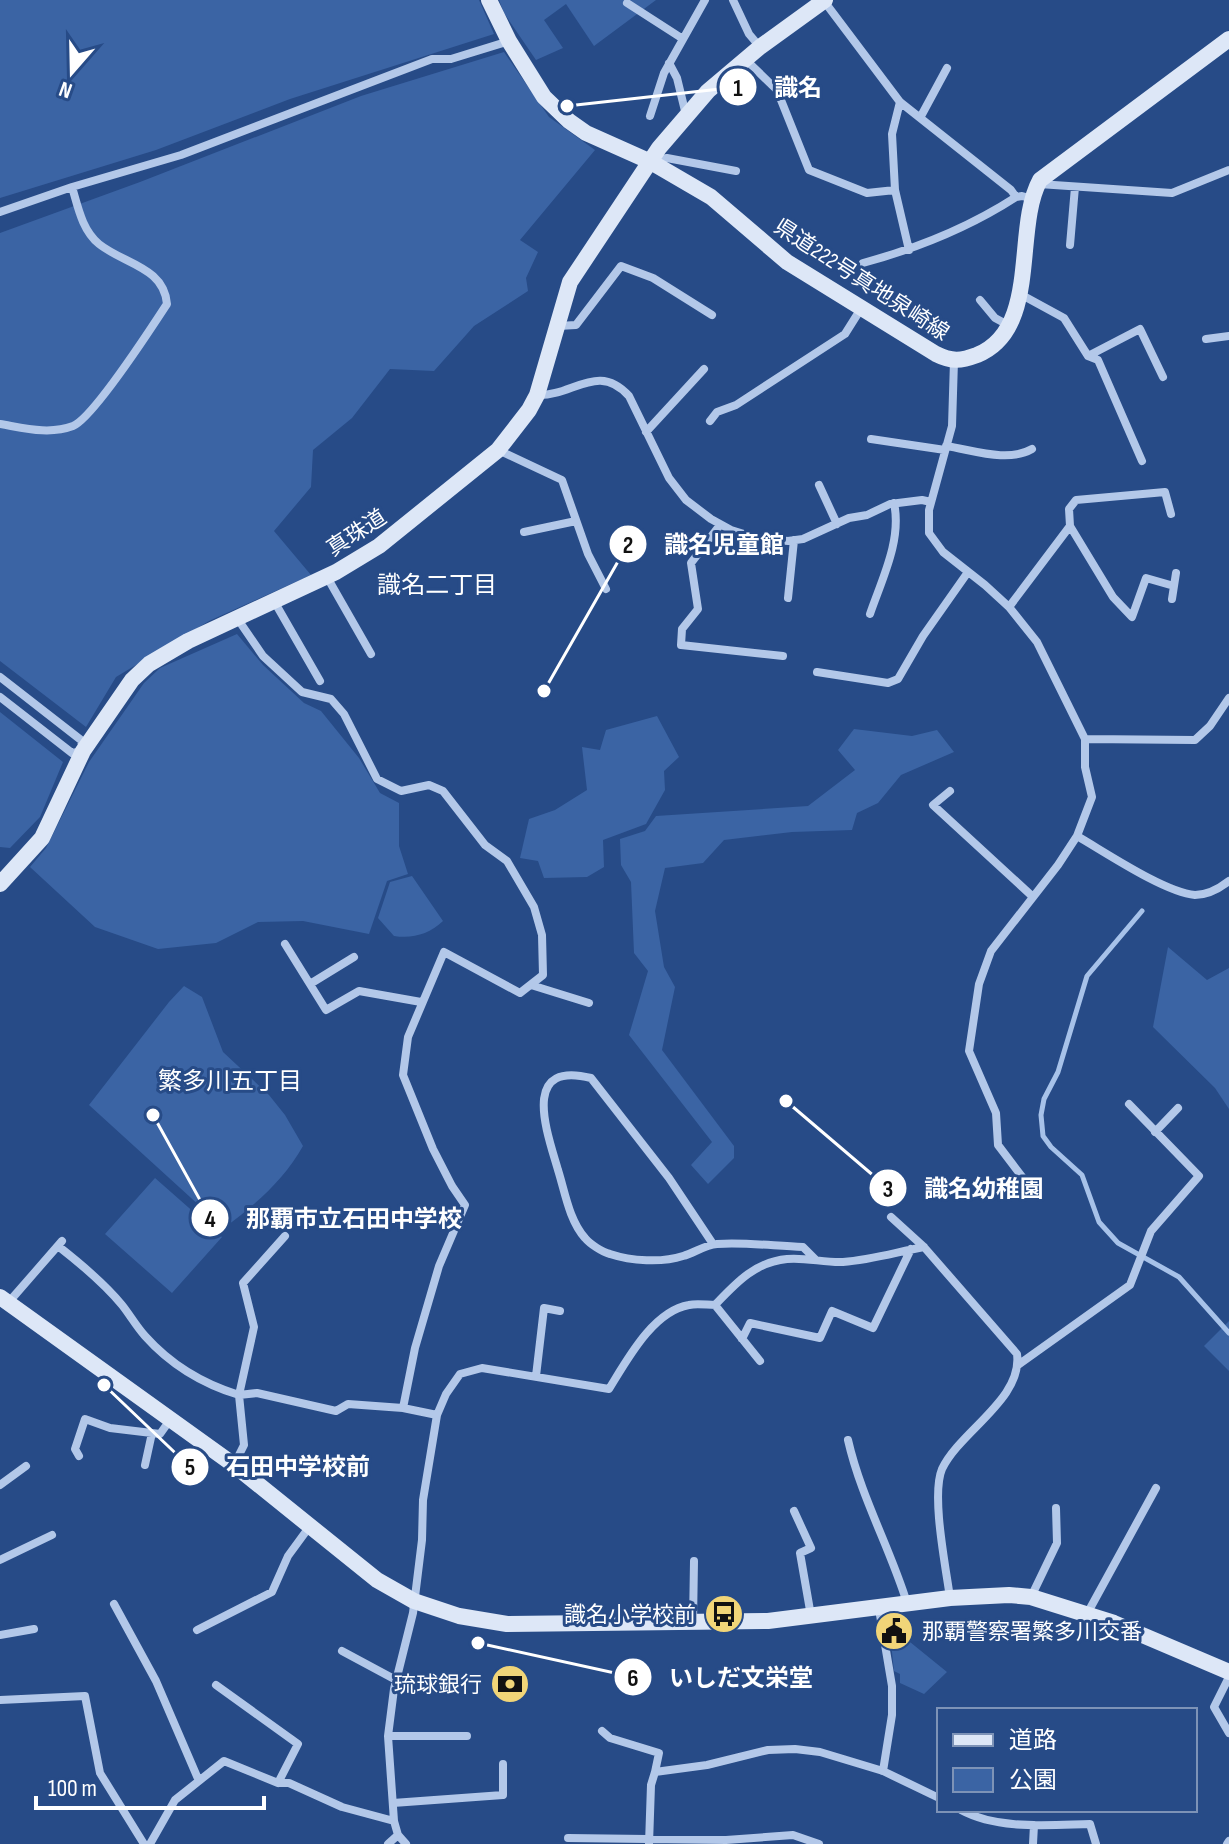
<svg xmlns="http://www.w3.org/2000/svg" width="1229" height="1844" font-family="'Sofia Sans Condensed','Noto Sans JP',sans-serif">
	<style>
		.green { fill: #3b64a4 }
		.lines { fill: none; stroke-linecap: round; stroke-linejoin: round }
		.stream { stroke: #a7c2e9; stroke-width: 5 }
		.street { stroke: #b3c8e9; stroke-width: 8 }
		.secondary { stroke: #dde7f7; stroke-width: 16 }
		.labels { text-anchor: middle; stroke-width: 6; stroke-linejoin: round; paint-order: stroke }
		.street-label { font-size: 22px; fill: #fff; stroke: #274b87 }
		.poi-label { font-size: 22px; fill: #fff; stroke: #274b87; text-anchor: end }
		.neighbourhood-label { font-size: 24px; fill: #fff; stroke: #274b87 }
		.leader { fill: none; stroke: #fff; stroke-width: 3 }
		.callout-dot { fill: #fff; stroke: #274b87; stroke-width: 3 }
		.mark-label { font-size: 24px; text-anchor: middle; font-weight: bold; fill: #111 }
		.callout-label { font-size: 24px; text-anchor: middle; font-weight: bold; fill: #fff; stroke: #274b87; stroke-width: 6; stroke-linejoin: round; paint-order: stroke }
	</style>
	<rect width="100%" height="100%" fill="#274b87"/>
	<!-- green -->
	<path class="green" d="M0,0H479L494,34L290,99L156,150L0,198Z
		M499,0H656L594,46L566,4L544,20L563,48L536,60L504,13Z
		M504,52L549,117L595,150L520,240L538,252L526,278L528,291L474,326L434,371L390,369L352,418L313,450L311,487L274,531L311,575L209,621L116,677L86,727L0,661V233L140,182L361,96Z
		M237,634L263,665L304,703L321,711L359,758L380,793L399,803V846L408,874L387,881L369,934L303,921L258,922L216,943L158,949L95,927L30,867L46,848L89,762L144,683L160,668Z
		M0,712L63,762L40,817L10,848L0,847Z
		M657,716L679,757L664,771L665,790L646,824L603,840L604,867L587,877L544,878L538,861L520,858L529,819L555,810L587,790L582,747L600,750L606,730Z
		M854,729L912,736L937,730L954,752L901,775L878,803L857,813L852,830L792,832L724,840L703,863L665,868L655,911L664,967L675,987L662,1050L734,1146V1158L708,1184L691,1165L712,1142L629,1035L648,971L634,953L631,882L621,865L620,839L645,831L656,816L808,806L855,770L838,750Z
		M412,876L443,921C429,934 413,939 394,936L378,918L390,882Z
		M1168,947L1207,980L1229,968V1109L1215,1088L1153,1027Z
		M184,986L202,997L223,1052L269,1095L285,1115L303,1146C284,1180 255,1205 224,1228L89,1105L169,1002Z
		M155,1178L222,1237L172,1293L105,1234Z
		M1229,1321V1371L1204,1346Z
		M910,1642L947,1672L924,1694L900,1683V1674L894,1671L891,1643Z"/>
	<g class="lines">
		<!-- stream -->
		<path class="stream" d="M1142,911L1087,976L1058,1072L1044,1099L1041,1115L1043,1136L1051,1147L1082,1175L1099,1222L1118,1243L1179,1277L1229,1333"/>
		<!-- street -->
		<path class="street" d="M733,0L749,34L760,47
			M824,1L900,102L1011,190L1016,197
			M627,3L683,39
			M745,59L777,90L809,170L867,193L895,190
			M669,63L677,78L686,115
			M900,102L892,134L895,190L909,250
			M650,116L664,73L705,0
			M920,118L947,68
			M655,161L667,158L736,171
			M1039,184L1172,193L1229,170
			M0,212L72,187L181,155L432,59H451L509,41
			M1070,245L1075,187
			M863,263C918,248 968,228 1016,197L1022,196L1033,199
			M1020,294L1064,318L1088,356L1098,360L1142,461
			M980,300L995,318L1008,325
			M558,326L576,325L621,266L653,278L712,315
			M1206,339L1229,336
			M1088,356L1140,329L1163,377
			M954,361L952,426L929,510V533L943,552L985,585L1009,607L1037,642L1085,739V767L1092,797L1077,836C1105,852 1164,892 1195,895C1207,895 1220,888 1229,881
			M537,395C572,397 598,361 629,396L669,478L686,500L711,519L731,530L757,538L788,541L803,539L849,518L867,515L890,504L922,500L931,502
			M710,421L717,412L736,405L845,334L862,307
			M0,424C24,428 49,435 73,426C93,418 152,327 167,304C164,267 124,264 99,244C82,230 78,207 72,187
			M646,432L704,369
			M871,439L945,450
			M946,446C973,450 1008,463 1032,449
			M498,450L562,480L588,554L606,589
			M819,485L837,524
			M720,525L691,563L698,609L682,629L681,645L783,656
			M1070,526L1069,509L1076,500L1165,492L1171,514
			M524,532L576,521
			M327,577L371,654
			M788,598L794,540
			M1172,599L1176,573
			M274,601L320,681
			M1009,607L1070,526L1113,597L1132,617L1146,578L1174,586
			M870,614C882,579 902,540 894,503
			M237,618L263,656L302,692L331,699L344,714L377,779L401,791L429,785L443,791L485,845L507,861L534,907L542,935L543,975L520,993L444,952L408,1037L403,1075L433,1149L452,1186L465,1205L439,1266L415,1348L403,1408
			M817,672L888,683L898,679L923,636L968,572
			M0,677L81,740L83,751L72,753L0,697
			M1085,739L1195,740L1210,726L1229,698
			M950,791L933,805L1032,896
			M285,944L326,1010L359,991L421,1002
			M310,984L354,957
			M531,985L589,1003
			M1155,1132L1178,1108
			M1027,1197L1023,1178L998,1145L996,1113L969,1051L979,984L991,951L1058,865L1077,836
			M891,1217L924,1247L1017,1354C1023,1399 960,1431 942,1469C931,1495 946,1568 950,1598
			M713,1244L669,1178L591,1078C520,1060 547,1132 558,1170C565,1192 569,1220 585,1238C590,1244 602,1252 610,1254C631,1261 662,1263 683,1256C694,1253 705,1245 717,1244C745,1242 774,1246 803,1247L816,1260
			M58,1246C81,1264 104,1283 122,1305C130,1315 136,1326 145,1336C170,1364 203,1384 239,1395L254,1327L243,1283L285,1236
			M8,1303L62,1241
			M715,1305L760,1361
			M742,1339L750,1323L820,1338L832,1311L873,1328L911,1249
			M1018,1365L1130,1285L1151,1231L1199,1176L1129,1104
			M536,1376L544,1308L560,1311
			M848,1440C861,1497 890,1548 907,1603
			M79,1456L75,1449L85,1419L110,1428L160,1434L170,1420
			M145,1465L152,1433
			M234,1465L244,1445L239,1395L257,1393L336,1411L348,1404L403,1408L437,1415
			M0,1485L26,1466
			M794,1511L811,1548L800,1553L811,1616
			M0,1560L52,1535
			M1031,1597L1057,1543L1056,1508
			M114,1604L156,1681L199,1781
			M879,1609L892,1686V1715L883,1771
			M1087,1614L1156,1488
			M693,1622L694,1561
			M197,1630L272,1592L288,1556L310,1526
			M0,1635L34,1629
			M342,1651L396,1680
			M1229,1677L1214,1707L1229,1733
			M216,1685L298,1744L278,1783
			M0,1700L85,1696L100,1773L144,1844
			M602,1731L610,1738L659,1753L655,1772
			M388,1736H467
			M393,1803L503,1795V1764
			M961,1810C998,1830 1048,1825 1090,1824L1096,1844
			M568,1838L726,1840L793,1835L819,1844
			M150,1844L175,1800L224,1761L278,1783H289L342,1807L394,1821
			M388,1844L398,1835
			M406,1844L398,1835L394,1821L388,1736L394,1689L413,1613L422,1540L423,1500L437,1415L446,1394L460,1374L482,1368L609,1389C627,1360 653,1311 689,1305C697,1303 707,1305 715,1305C736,1283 755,1262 787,1259C805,1257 825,1263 843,1262C871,1260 897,1252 924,1247
			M649,1844L651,1785L655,1772L707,1765L768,1750L795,1749L820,1752L883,1771L939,1798
			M1033,1844L1034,1825
			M1227,1844L1229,1841"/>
		<!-- secondary -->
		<path class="secondary" d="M489,0L509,41L544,97L569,121L586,133L651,162L711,197L787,262L936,354C952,362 961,361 977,355C1041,329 1013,229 1040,180L1229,39
			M0,884L42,838L83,751L132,680L149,664L188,641L336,572L379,546L498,450L529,410L537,395L570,282L659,148L708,91L760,47L825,0
			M0,1297L234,1465L377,1580L414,1601L459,1616L507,1624L768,1621L950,1598L1009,1595L1031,1597L1114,1623L1229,1672"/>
	</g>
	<!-- icons -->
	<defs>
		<symbol id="bus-disc" viewBox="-11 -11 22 22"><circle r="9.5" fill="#f1d578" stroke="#274b87"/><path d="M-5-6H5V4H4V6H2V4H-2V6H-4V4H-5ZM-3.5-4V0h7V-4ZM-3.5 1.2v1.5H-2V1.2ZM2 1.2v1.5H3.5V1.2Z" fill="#111"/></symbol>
		<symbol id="civic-disc" viewBox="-11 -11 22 22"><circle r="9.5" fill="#f1d578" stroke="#274b87"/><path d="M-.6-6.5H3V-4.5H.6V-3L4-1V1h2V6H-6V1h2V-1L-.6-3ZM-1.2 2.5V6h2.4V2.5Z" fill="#111"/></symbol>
		<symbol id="bank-disc" viewBox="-11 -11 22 22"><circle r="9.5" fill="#f1d578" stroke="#274b87"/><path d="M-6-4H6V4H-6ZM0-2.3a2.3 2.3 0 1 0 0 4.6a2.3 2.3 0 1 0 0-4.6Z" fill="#111"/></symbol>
	</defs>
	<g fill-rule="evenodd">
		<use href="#bus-disc" x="702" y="1592" width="44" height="44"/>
		<use href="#civic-disc" x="872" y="1609" width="44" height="44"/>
		<use href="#bank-disc" x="488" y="1662" width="44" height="44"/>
	</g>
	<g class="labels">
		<!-- street labels -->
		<g class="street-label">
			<text transform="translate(862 279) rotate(33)" y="8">県道222号真地泉崎線</text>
			<text transform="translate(356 532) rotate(-33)" y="8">真珠道</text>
		</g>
		<!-- poi labels -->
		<g class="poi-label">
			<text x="696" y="1622">識名小学校前</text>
			<text x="922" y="1639" text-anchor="start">那覇警察署繁多川交番</text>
			<text x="482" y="1692">琉球銀行</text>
		</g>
		<!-- neighbourhood labels -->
		<g class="neighbourhood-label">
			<text x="437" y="593">識名二丁目</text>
			<text x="230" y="1089">繁多川五丁目</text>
		</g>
	</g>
	<!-- callouts -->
	<path class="leader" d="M567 106L738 87M544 691L628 544M786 1101L888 1188M153 1115L210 1218M104 1385L190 1467M478 1643L633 1677"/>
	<g class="callout-dot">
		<circle cx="567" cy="106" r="8"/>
		<circle cx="544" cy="691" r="8"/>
		<circle cx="786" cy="1101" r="8"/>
		<circle cx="153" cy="1115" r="8"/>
		<circle cx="104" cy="1385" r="8"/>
		<circle cx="478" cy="1643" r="8"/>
		<circle cx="738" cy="87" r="20"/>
		<circle cx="628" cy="544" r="20"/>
		<circle cx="888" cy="1188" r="20"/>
		<circle cx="210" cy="1218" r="20"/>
		<circle cx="190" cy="1467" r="20"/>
		<circle cx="633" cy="1677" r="20"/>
	</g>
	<g class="mark-label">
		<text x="738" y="96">1</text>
		<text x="628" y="553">2</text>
		<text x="888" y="1197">3</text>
		<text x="210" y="1227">4</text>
		<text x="190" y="1475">5</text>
		<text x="633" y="1686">6</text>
	</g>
	<g class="callout-label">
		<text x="798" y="96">識名</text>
		<text x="724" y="553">識名児童館</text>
		<text x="984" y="1197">識名幼稚園</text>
		<text x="354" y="1227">那覇市立石田中学校</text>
		<text x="298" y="1475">石田中学校前</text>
		<text x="741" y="1686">いしだ文栄堂</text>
	</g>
	<!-- legend -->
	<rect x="937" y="1708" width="260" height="104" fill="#274b87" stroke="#7d93b7" stroke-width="2"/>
	<rect x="953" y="1734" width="40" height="12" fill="#dde7f7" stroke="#7d93b7" stroke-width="2"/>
	<text x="1009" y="1748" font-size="24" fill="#ffffff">道路</text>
	<rect x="953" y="1768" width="40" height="24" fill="#3b64a4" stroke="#7d93b7" stroke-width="2"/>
	<text x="1009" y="1788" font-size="24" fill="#ffffff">公園</text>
	<!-- north arrow -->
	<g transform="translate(72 72) rotate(200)" stroke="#274b87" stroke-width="6" paint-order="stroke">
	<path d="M0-6L14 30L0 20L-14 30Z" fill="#ffffff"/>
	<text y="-12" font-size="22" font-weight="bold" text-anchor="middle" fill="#ffffff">N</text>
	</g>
	<!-- scale -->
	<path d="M36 1796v12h228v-12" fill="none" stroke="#ffffff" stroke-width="4"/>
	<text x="48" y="1796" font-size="24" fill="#ffffff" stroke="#274b87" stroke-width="6" paint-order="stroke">100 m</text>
</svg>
